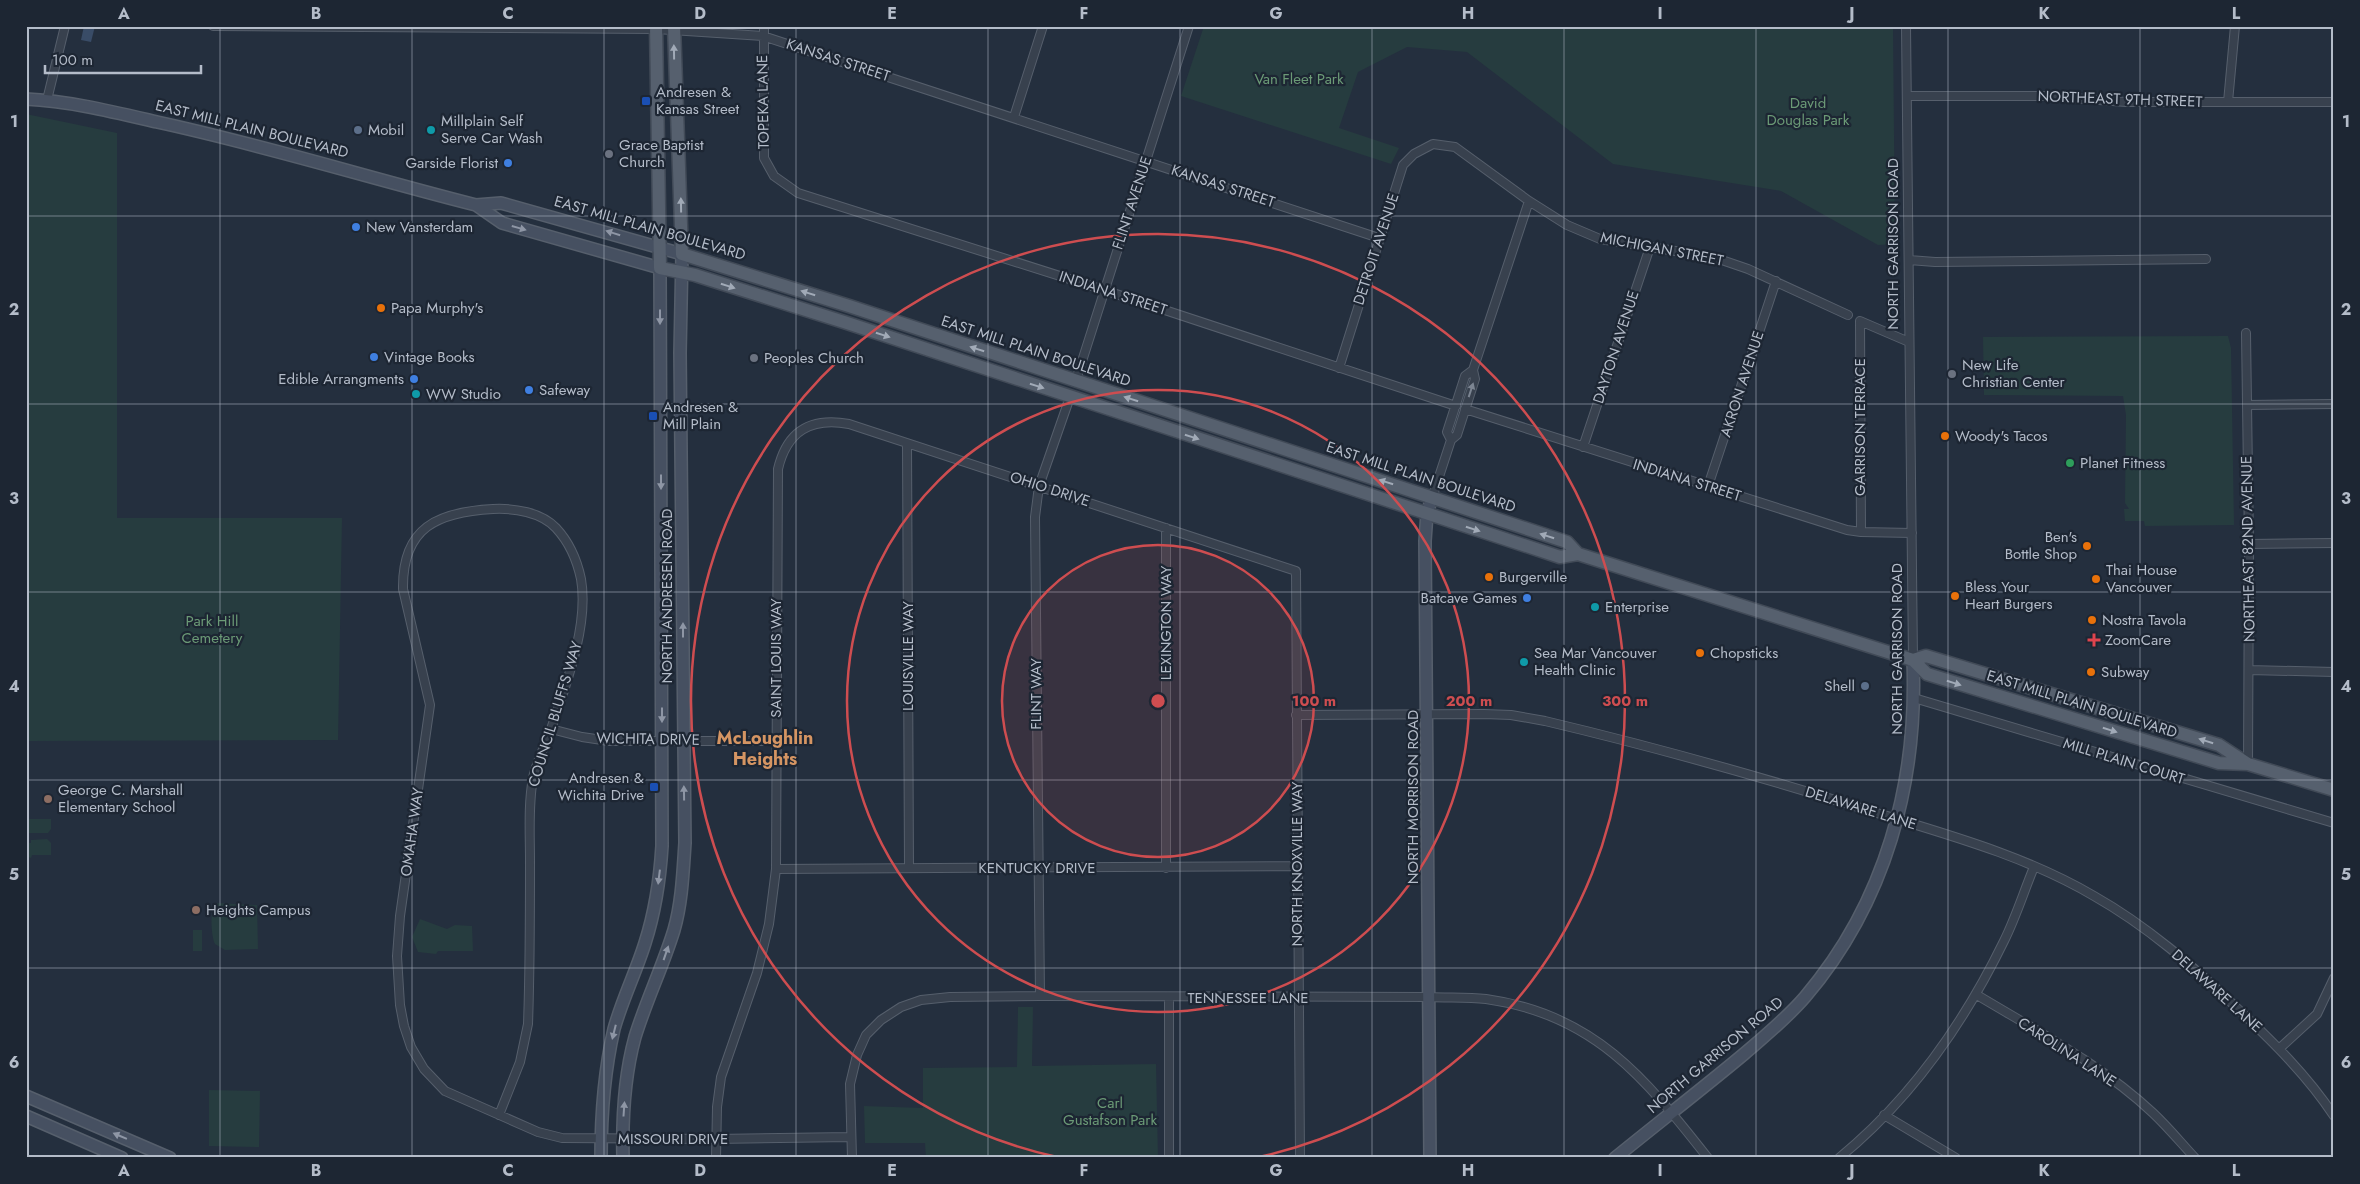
<svg xmlns="http://www.w3.org/2000/svg" width="2360" height="1184" font-family="Jost,sans-serif">
	<style>
		.green { fill: #263c3f }
		.water { fill: #394c67 }
		.lines { fill: none; stroke-linecap: round; stroke-linejoin: round }
		.street-casing { stroke: #565f6c; stroke-width: 10 }
		.secondary-casing { stroke: #565f6c; stroke-width: 14 }
		.primary-casing { stroke: #414a57; stroke-width: 15 }
		.street { stroke: #38414e; stroke-width: 8 }
		.secondary { stroke: #465061; stroke-width: 11 }
		.primary { stroke: #56606e; stroke-width: 12 }
		.oneway { fill: #a1aab7 }
		.oneway2 { fill: #8e96a5 }
		.oneway3 { fill: #7c8592 }
		.grid { fill: none; stroke: #b4bcc9; stroke-width: 1; stroke-opacity: 0.55 }
		.ring { fill: none; stroke: #ce4d50; stroke-width: 2.5 }
		.transit-dot { fill: #1a4fb4; stroke: #1d2633; stroke-width: 2 }
		.service-dot { fill: #5c6f8a; stroke: #1d2633; stroke-width: 2 }
		.culture-dot { fill: #0f9aa8; stroke: #1d2633; stroke-width: 2 }
		.worship-dot { fill: #6b7280; stroke: #1d2633; stroke-width: 2 }
		.shop-dot { fill: #3f7fe0; stroke: #1d2633; stroke-width: 2 }
		.food-dot { fill: #e8710a; stroke: #1d2633; stroke-width: 2 }
		.leisure-dot { fill: #2e9e5b; stroke: #1d2633; stroke-width: 2 }
		.health-dot { fill: #e0444e; stroke: #1d2633; stroke-width: 2 }
		.education-dot { fill: #8d6e63; stroke: #1d2633; stroke-width: 2 }
		.labels { text-anchor: middle; stroke-width: 4.5; stroke-linejoin: round; paint-order: stroke }
		.street-label { font-size: 15px; fill: #b4bcc9; stroke: #1d2633 }
		.park-label { font-size: 15px; fill: #6b9a76; stroke: #1d2633 }
		.poi-label { font-size: 15px; fill: #b4bcc9; stroke: #1d2633; text-anchor: start }
		.quarter-label { font-size: 18px; font-weight: bold; fill: #d59563; stroke: #1d2633 }
		.centre { fill: #ce4d50; stroke: #1d2633; stroke-width: 2.5 }
		.ring-label { font-size: 15px; text-anchor: middle; font-weight: bold; fill: #ce4d50; stroke: #1d2633; stroke-width: 4.5; stroke-linejoin: round; paint-order: stroke }
		.neatline { fill: none; stroke: #b4bcc9; stroke-width: 2 }
		.grid-label { font-size: 16px; text-anchor: middle; font-weight: bold; fill: #b4bcc9 }
	</style>
	<rect width="100%" height="100%" fill="#242f3e"/>
	<!-- green -->
	<path class="green" d="M1204,26H1893L1895,244L1878,245L1781,191L1613,164L1467,52L1407,47L1358,72L1339,128L1399,148L1391,164L1181,96Z
		M26,114L117,133V518H342L338,740L26,741Z
		M2228,336L2231,348L2234,525L2145,526L2144,521H2125L2124,509H2129L2125,503L2126,415L2123,396L1984,395L1983,337Z
		M26,819H51V829L48,833H26Z
		M47,839L51,843V855H32L31,858L26,856V843H31V840Z
		M217,903L257,905L258,949L225,950L215,944C211,936 209,908 217,903Z
		M420,919L447,929L455,925L472,926L473,951H438L436,954L418,952L412,937Z
		M193,930H202V951H193Z
		M1018,1007H1033L1032,1066L1156,1064L1158,1158H926L925,1143H865L864,1106L923,1108V1068L1017,1067Z
		M209,1090L260,1091L259,1147L209,1146Z"/>
	<!-- water -->
	<path class="water" d="M84,26H95L91,42L81,40Z"/>
	<g class="lines">
		<defs>
			<path id="street" d="M213,26L656,29L763,36L1379,238
				M764,26V158L774,176L798,193L1104,290L1456,406
				M1906,26L1913,660
				M1907,96H2045L2126,102H2334
				M47,100L65,26
				M2228,102L2235,26
				M1014,117L1043,26
				M1909,260L1935,262L2206,259
				M2246,333L2249,544L2248,764
				M1339,368L1403,165L1414,154L1433,144L1455,147L1529,201L1567,225L1600,239L1713,257L1748,269L1848,315
				M1076,380L1189,26
				M2247,405L2334,404
				M1465,409L1847,530L1861,532L1912,533
				M1451,440L1447,432L1465,376L1473,370L1529,201
				M907,444L909,868
				M1583,447L1650,247
				M1708,486L1776,281
				M1432,498L1451,440L1457,435L1475,379L1473,370
				M1166,528V868
				M1861,532L1860,321L1909,342
				M2249,544L2334,543
				M2249,670L2334,672
				M1914,698L2334,823
				M1296,715L1484,714L1511,715L1545,721C1655,747 1765,778 1874,812C1949,835 2026,856 2094,896C2147,926 2193,966 2237,1008C2272,1041 2307,1075 2334,1116
				M551,729L582,737L609,741H776
				M776,869L1297,866
				M1977,995C2037,1031 2102,1065 2153,1113C2168,1127 2181,1143 2195,1158
				M1040,996L1035,517L1039,486L1070,397
				M1169,998V1158
				M2280,1048L2317,1014L2334,978
				M499,1115L520,1062L528,1024C530,970 530,916 530,861C530,834 528,805 533,778C536,762 546,745 551,729C566,685 589,625 581,579C577,560 569,542 556,528C541,512 514,508 493,509C438,512 402,527 403,589L430,705L400,916L397,956L400,1005L404,1026L411,1047L424,1069L445,1091L538,1132L562,1138L715,1139L850,1137
				M1884,1115L1956,1158
				M716,1158L717,1107L721,1077L757,973L769,924L776,869L778,469C787,431 811,417 849,424L1296,571L1300,1158
				M852,1158L850,1084L857,1055L866,1035L881,1020L901,1007L921,1000L950,997L1040,996L1429,997C1448,998 1467,997 1486,999C1594,1014 1645,1078 1708,1158
				M1839,1158C1910,1100 1964,1023 2004,941C2016,917 2024,891 2034,867"/>
			<path id="secondary" d="M26,99C70,101 114,112 157,122C264,145 369,178 476,205L502,223L660,268L662,846C660,879 655,912 645,943C636,972 622,1000 614,1029C604,1072 601,1114 601,1158
				M476,205L501,203L682,254L680,353L685,843C683,872 682,902 674,930C663,966 646,1001 635,1037C624,1077 622,1117 623,1158
				M26,1096L170,1158
				M26,1116L122,1158
				M1430,1158L1425,541L1427,513L1432,498
				M1615,1158C1658,1123 1702,1089 1744,1054C1765,1036 1787,1018 1805,997C1886,902 1918,782 1913,660"/>
			<path id="primary" d="M656,26L660,268L695,275L844,322L1560,557L1578,554
				M674,26L682,254L849,306L1567,542L1578,554L1913,660L1927,674L2219,763L2248,764L2334,790
				M1913,660L1926,656L2219,745L2248,764"/>
		</defs>
		<!-- street casing -->
		<use href="#street" class="street-casing"/>
		<!-- secondary casing -->
		<use href="#secondary" class="secondary-casing"/>
		<!-- primary casing -->
		<use href="#primary" class="primary-casing"/>
		<!-- street -->
		<use href="#street" class="street"/>
		<!-- secondary -->
		<use href="#secondary" class="secondary"/>
		<!-- primary -->
		<use href="#primary" class="primary"/>
	</g>
	<!-- one-way arrows -->
	<defs><path id="oneway-solid" d="M-6-.8H1V-3.2L6.5 0L1 3.2V.8H-6Z" transform="scale(1.25)"/></defs>
	<g class="oneway">
		<use href="#oneway-solid" transform="translate(674 52) rotate(-91)"/>
		<use href="#oneway-solid" transform="translate(681 205) rotate(-91)"/>
		<use href="#oneway-solid" transform="translate(728 286) rotate(18)"/>
		<use href="#oneway-solid" transform="translate(808 293) rotate(-163)"/>
		<use href="#oneway-solid" transform="translate(883 335) rotate(18)"/>
		<use href="#oneway-solid" transform="translate(977 349) rotate(-163)"/>
		<use href="#oneway-solid" transform="translate(1037 386) rotate(18)"/>
		<use href="#oneway-solid" transform="translate(1131 399) rotate(-162)"/>
		<use href="#oneway-solid" transform="translate(1192 437) rotate(18)"/>
		<use href="#oneway-solid" transform="translate(1386 482) rotate(-162)"/>
		<use href="#oneway-solid" transform="translate(1473 529) rotate(18)"/>
		<use href="#oneway-solid" transform="translate(1547 536) rotate(-162)"/>
		<use href="#oneway-solid" transform="translate(1954 683) rotate(17)"/>
		<use href="#oneway-solid" transform="translate(2110 730) rotate(17)"/>
		<use href="#oneway-solid" transform="translate(2206 741) rotate(-163)"/>
	</g>
	<g class="oneway2">
		<use href="#oneway-solid" transform="translate(519 228) rotate(16)"/>
		<use href="#oneway-solid" transform="translate(613 233) rotate(-163)"/>
		<use href="#oneway-solid" transform="translate(660 317) rotate(90)"/>
		<use href="#oneway-solid" transform="translate(661 482) rotate(90)"/>
		<use href="#oneway-solid" transform="translate(683 630) rotate(-90)"/>
		<use href="#oneway-solid" transform="translate(662 715) rotate(90)"/>
		<use href="#oneway-solid" transform="translate(684 793) rotate(-91)"/>
		<use href="#oneway-solid" transform="translate(659 877) rotate(97)"/>
		<use href="#oneway-solid" transform="translate(666 953) rotate(-71)"/>
		<use href="#oneway-solid" transform="translate(614 1032) rotate(104)"/>
		<use href="#oneway-solid" transform="translate(624 1109) rotate(-86)"/>
		<use href="#oneway-solid" transform="translate(120 1136) rotate(-157)"/>
	</g>
	<use class="oneway3" href="#oneway-solid" transform="translate(1471 390) rotate(-72)"/>
	<!-- grid -->
	<path class="grid" d="M220,26V1158M412,26V1158M604,26V1158M796,26V1158M988,26V1158M1180,26V1158M1372,26V1158M1564,26V1158M1756,26V1158M1948,26V1158M2140,26V1158M26,216H2334M26,404H2334M26,592H2334M26,780H2334M26,968H2334"/>
	<!-- distance rings -->
	<circle cx="1158" cy="701" r="156" fill="#ce4d50" fill-opacity=".12"/>
	<g class="ring">
		<circle cx="1158" cy="701" r="156"/>
		<circle cx="1158" cy="701" r="311"/>
		<path d="M1057 1157A467 467 0 1 1 1259 1157"/>
	</g>
	<!-- markers -->
	<g class="transit-dot">
		<rect x="641" y="96" width="10" height="10" rx="2.5"/>
		<rect x="648" y="411" width="10" height="10" rx="2.5"/>
		<rect x="649" y="782" width="10" height="10" rx="2.5"/>
	</g>
	<g class="service-dot">
		<circle cx="358" cy="130" r="5"/>
		<circle cx="1865" cy="686" r="5"/>
	</g>
	<g class="culture-dot">
		<circle cx="431" cy="130" r="5"/>
		<circle cx="416" cy="394" r="5"/>
		<circle cx="1595" cy="607" r="5"/>
		<circle cx="1524" cy="662" r="5"/>
	</g>
	<g class="worship-dot">
		<circle cx="609" cy="154" r="5"/>
		<circle cx="754" cy="358" r="5"/>
		<circle cx="1952" cy="374" r="5"/>
	</g>
	<g class="shop-dot">
		<circle cx="508" cy="163" r="5"/>
		<circle cx="356" cy="227" r="5"/>
		<circle cx="374" cy="357" r="5"/>
		<circle cx="414" cy="379" r="5"/>
		<circle cx="529" cy="390" r="5"/>
		<circle cx="1527" cy="598" r="5"/>
	</g>
	<g class="food-dot">
		<circle cx="381" cy="308" r="5"/>
		<circle cx="1945" cy="436" r="5"/>
		<circle cx="2087" cy="546" r="5"/>
		<circle cx="1489" cy="577" r="5"/>
		<circle cx="2096" cy="579" r="5"/>
		<circle cx="1955" cy="596" r="5"/>
		<circle cx="2092" cy="620" r="5"/>
		<circle cx="1700" cy="653" r="5"/>
		<circle cx="2091" cy="672" r="5"/>
	</g>
	<circle class="leisure-dot" cx="2070" cy="463" r="5"/>
	<path class="health-dot" d="M2091.5 632.5h5v5h5v5h-5v5h-5v-5h-5v-5h5z"/>
	<g class="education-dot">
		<circle cx="48" cy="799" r="5"/>
		<circle cx="196" cy="910" r="5"/>
	</g>
	<g class="labels">
		<!-- street labels -->
		<g class="street-label">
			<text transform="translate(838 60) rotate(18)" y="5">KANSAS STREET</text>
			<text transform="translate(2120 99) rotate(2)" y="5">NORTHEAST 9TH STREET</text>
			<text transform="translate(763 102) rotate(-91)" y="5">TOPEKA LANE</text>
			<text transform="translate(252 129) rotate(14)" y="5">EAST MILL PLAIN BOULEVARD</text>
			<text transform="translate(1223 186) rotate(18)" y="5">KANSAS STREET</text>
			<text transform="translate(1132 203) rotate(-72)" y="5">FLINT AVENUE</text>
			<text transform="translate(650 228) rotate(16)" y="5">EAST MILL PLAIN BOULEVARD</text>
			<text transform="translate(1893 244) rotate(-90)" y="5">NORTH GARRISON ROAD</text>
			<text transform="translate(1376 249) rotate(-72)" y="5">DETROIT AVENUE</text>
			<text transform="translate(1662 249) rotate(11)" y="5">MICHIGAN STREET</text>
			<text transform="translate(1113 293) rotate(18)" y="5">INDIANA STREET</text>
			<text transform="translate(1616 347) rotate(-72)" y="5">DAYTON AVENUE</text>
			<text transform="translate(1036 351) rotate(18)" y="5">EAST MILL PLAIN BOULEVARD</text>
			<text transform="translate(1742 384) rotate(-72)" y="5">AKRON AVENUE</text>
			<text transform="translate(1860 427) rotate(-90)" y="5">GARRISON TERRACE</text>
			<text transform="translate(1421 477) rotate(18)" y="5">EAST MILL PLAIN BOULEVARD</text>
			<text transform="translate(1687 480) rotate(17)" y="5">INDIANA STREET</text>
			<text transform="translate(1050 489) rotate(18)" y="5">OHIO DRIVE</text>
			<text transform="translate(2248 549) rotate(-91)" y="5">NORTHEAST 82ND AVENUE</text>
			<text transform="translate(667 596) rotate(-90)" y="5">NORTH ANDRESEN ROAD</text>
			<text transform="translate(1166 623) rotate(-90)" y="5">LEXINGTON WAY</text>
			<text transform="translate(1897 649) rotate(-90)" y="5">NORTH GARRISON ROAD</text>
			<text transform="translate(908 656) rotate(-90)" y="5">LOUISVILLE WAY</text>
			<text transform="translate(776 658) rotate(-90)" y="5">SAINT LOUIS WAY</text>
			<text transform="translate(1036 694) rotate(-90)" y="5">FLINT WAY</text>
			<text transform="translate(2082 704) rotate(17)" y="5">EAST MILL PLAIN BOULEVARD</text>
			<text transform="translate(555 714) rotate(-73)" y="5">COUNCIL BLUFFS WAY</text>
			<text transform="translate(648 739) rotate(1)" y="5">WICHITA DRIVE</text>
			<text transform="translate(2124 761) rotate(17)" y="5">MILL PLAIN COURT</text>
			<text transform="translate(1413 797) rotate(-90)" y="5">NORTH MORRISON ROAD</text>
			<text transform="translate(1861 808) rotate(17)" y="5">DELAWARE LANE</text>
			<text transform="translate(412 832) rotate(-82)" y="5">OMAHA WAY</text>
			<text transform="translate(1297 864) rotate(-90)" y="5">NORTH KNOXVILLE WAY</text>
			<text x="1037" y="873">KENTUCKY DRIVE</text>
			<text transform="translate(2217 991) rotate(42)" y="5">DELAWARE LANE</text>
			<text x="1248" y="1003">TENNESSEE LANE</text>
			<text transform="translate(2067 1052) rotate(33)" y="5">CAROLINA LANE</text>
			<text transform="translate(1715 1055) rotate(-40)" y="5">NORTH GARRISON ROAD</text>
			<text x="673" y="1144">MISSOURI DRIVE</text>
		</g>
		<!-- park labels -->
		<g class="park-label">
			<text x="1299" y="84">Van Fleet Park</text>
			<text x="1808" y="108">David<tspan x="1808" dy="17">Douglas Park</tspan></text>
			<text x="212" y="626">Park Hill<tspan x="212" dy="17">Cemetery</tspan></text>
			<text x="1110" y="1108">Carl<tspan x="1110" dy="17">Gustafson Park</tspan></text>
		</g>
		<!-- poi labels -->
		<g class="poi-label">
			<text x="656" y="97">Andresen &amp;<tspan x="656" dy="17">Kansas Street</tspan></text>
			<text x="441" y="126">Millplain Self<tspan x="441" dy="17">Serve Car Wash</tspan></text>
			<text x="368" y="135">Mobil</text>
			<text x="619" y="150">Grace Baptist<tspan x="619" dy="17">Church</tspan></text>
			<text x="498" y="168" text-anchor="end">Garside Florist</text>
			<text x="366" y="232">New Vansterdam</text>
			<text x="391" y="313">Papa Murphy's</text>
			<text x="384" y="362">Vintage Books</text>
			<text x="764" y="363">Peoples Church</text>
			<text x="1962" y="370">New Life<tspan x="1962" dy="17">Christian Center</tspan></text>
			<text x="404" y="384" text-anchor="end">Edible Arrangments</text>
			<text x="539" y="395">Safeway</text>
			<text x="426" y="399">WW Studio</text>
			<text x="663" y="412">Andresen &amp;<tspan x="663" dy="17">Mill Plain</tspan></text>
			<text x="1955" y="441">Woody's Tacos</text>
			<text x="2080" y="468">Planet Fitness</text>
			<text x="2077" y="542" text-anchor="end">Ben's<tspan x="2077" dy="17">Bottle Shop</tspan></text>
			<text x="2106" y="575">Thai House<tspan x="2106" dy="17">Vancouver</tspan></text>
			<text x="1499" y="582">Burgerville</text>
			<text x="1965" y="592">Bless Your<tspan x="1965" dy="17">Heart Burgers</tspan></text>
			<text x="1517" y="603" text-anchor="end">Batcave Games</text>
			<text x="1605" y="612">Enterprise</text>
			<text x="2102" y="625">Nostra Tavola</text>
			<text x="2105" y="645">ZoomCare</text>
			<text x="1534" y="658">Sea Mar Vancouver<tspan x="1534" dy="17">Health Clinic</tspan></text>
			<text x="1710" y="658">Chopsticks</text>
			<text x="2101" y="677">Subway</text>
			<text x="1855" y="691" text-anchor="end">Shell</text>
			<text x="644" y="783" text-anchor="end">Andresen &amp;<tspan x="644" dy="17">Wichita Drive</tspan></text>
			<text x="58" y="795">George C. Marshall<tspan x="58" dy="17">Elementary School</tspan></text>
			<text x="206" y="915">Heights Campus</text>
		</g>
		<!-- quarter labels -->
		<g class="quarter-label">
			<text x="765" y="744">McLoughlin<tspan x="765" dy="21">Heights</tspan></text>
		</g>
	</g>
	<circle cx="1158" cy="701" r="8" class="centre"/>
	<g class="ring-label">
		<text x="1314" y="706">100 m</text>
		<text x="1469" y="706">200 m</text>
		<text x="1625" y="706">300 m</text>
	</g>
	<!-- border -->
	<rect width="2360" height="1184" fill="none" stroke="#1d2633" stroke-width="55"/>
	<!-- scale -->
	<path d="M45 65v8h156v-8" fill="none" stroke="#b4bcc9" stroke-width="2.5"/>
	<text x="52" y="65" font-size="15" fill="#b4bcc9" stroke="#1d2633" stroke-width="4" paint-order="stroke">100 m</text>
	<rect x="28" y="28" width="2304" height="1128" class="neatline"/>
	<g class="grid-label">
		<text x="124" y="19">A</text>
		<text x="316" y="19">B</text>
		<text x="508" y="19">C</text>
		<text x="700" y="19">D</text>
		<text x="892" y="19">E</text>
		<text x="1084" y="19">F</text>
		<text x="1276" y="19">G</text>
		<text x="1468" y="19">H</text>
		<text x="1660" y="19">I</text>
		<text x="1852" y="19">J</text>
		<text x="2044" y="19">K</text>
		<text x="2236" y="19">L</text>
		<text x="14" y="127">1</text>
		<text x="2346" y="127">1</text>
		<text x="14" y="315">2</text>
		<text x="2346" y="315">2</text>
		<text x="14" y="504">3</text>
		<text x="2346" y="504">3</text>
		<text x="14" y="692">4</text>
		<text x="2346" y="692">4</text>
		<text x="14" y="880">5</text>
		<text x="2346" y="880">5</text>
		<text x="14" y="1068">6</text>
		<text x="2346" y="1068">6</text>
		<text x="124" y="1176">A</text>
		<text x="316" y="1176">B</text>
		<text x="508" y="1176">C</text>
		<text x="700" y="1176">D</text>
		<text x="892" y="1176">E</text>
		<text x="1084" y="1176">F</text>
		<text x="1276" y="1176">G</text>
		<text x="1468" y="1176">H</text>
		<text x="1660" y="1176">I</text>
		<text x="1852" y="1176">J</text>
		<text x="2044" y="1176">K</text>
		<text x="2236" y="1176">L</text>
	</g>
</svg>
